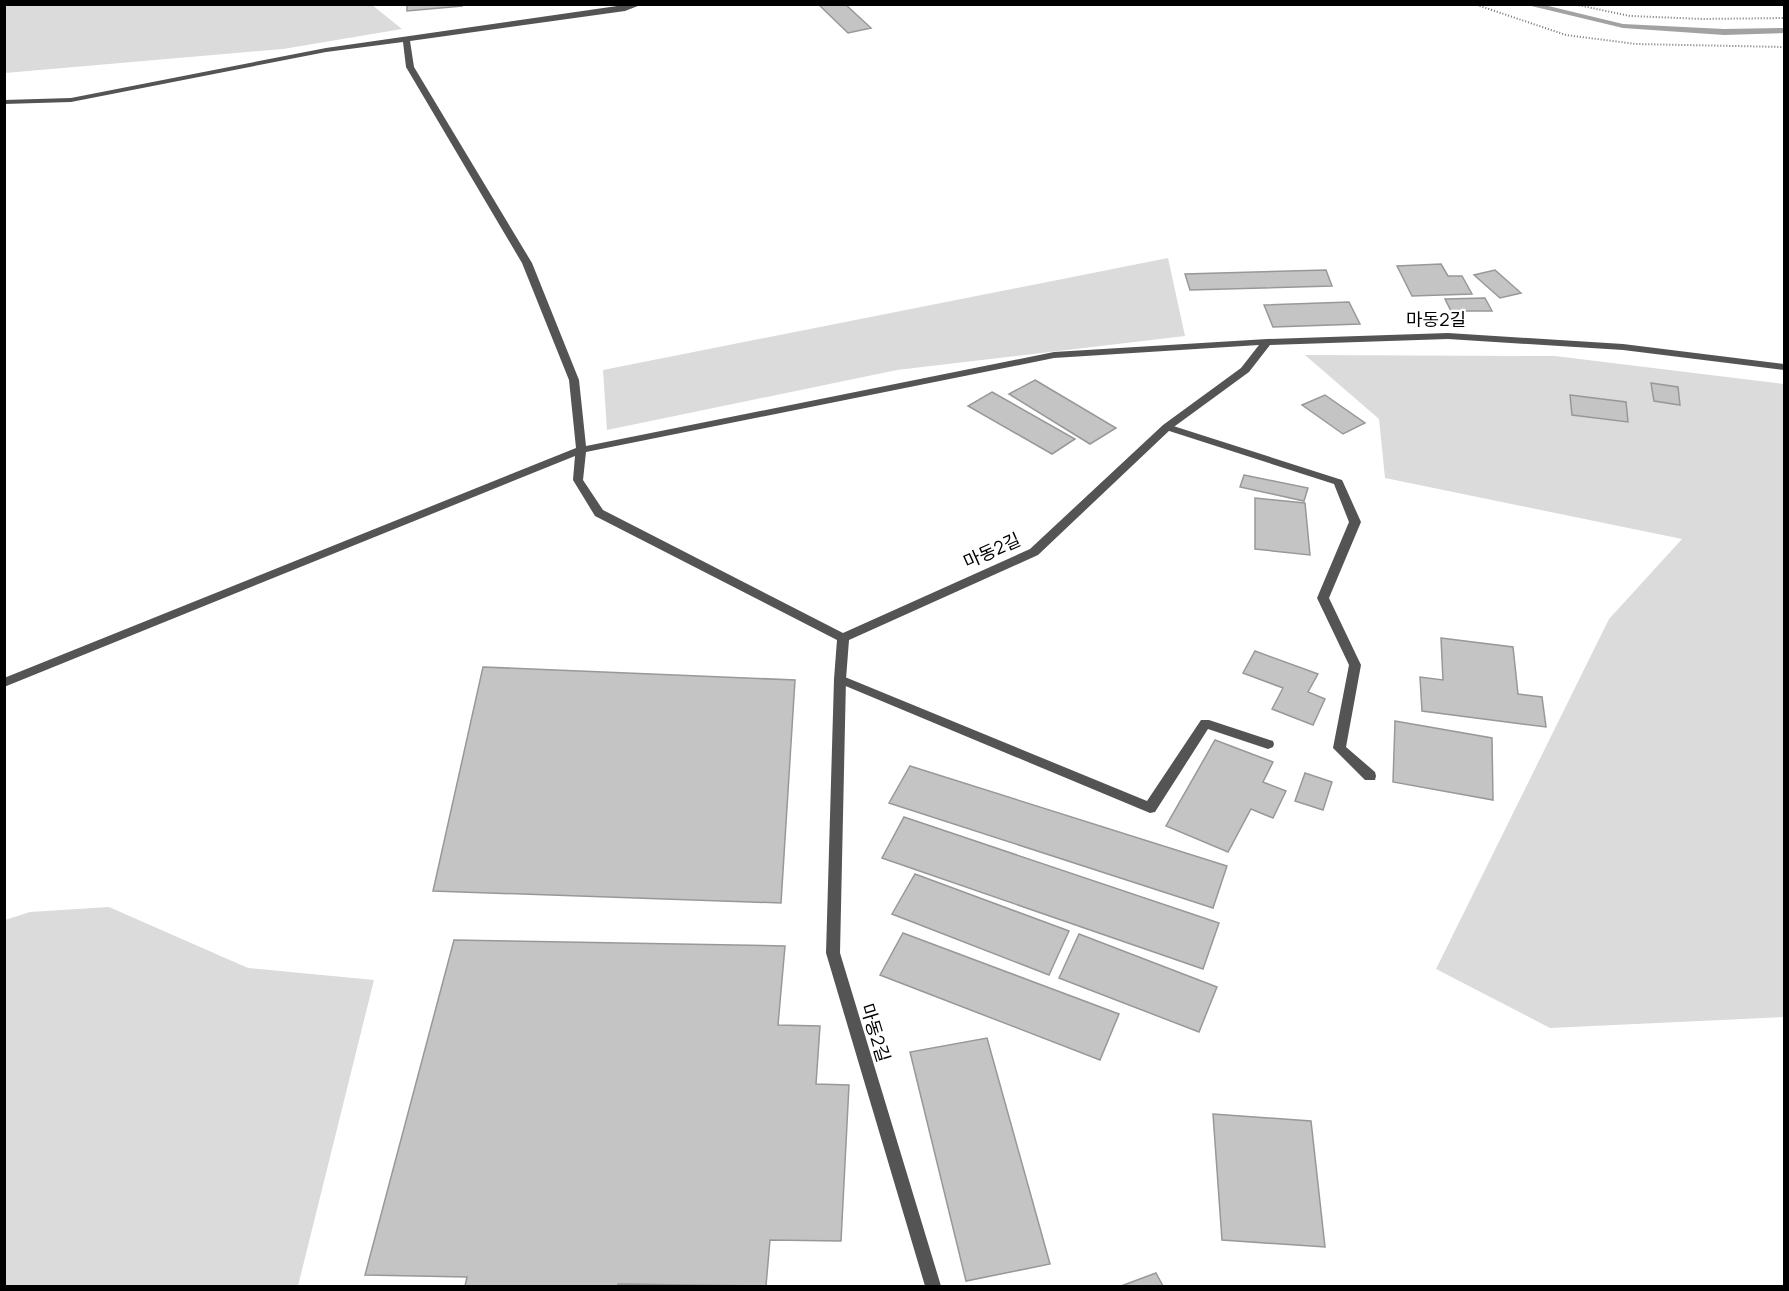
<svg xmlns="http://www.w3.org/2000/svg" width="1789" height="1291" font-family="Manrope,'Noto Sans KR',sans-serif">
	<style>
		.green { fill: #dbdbdb }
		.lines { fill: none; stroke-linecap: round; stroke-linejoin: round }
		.stream { fill: #a2a2a2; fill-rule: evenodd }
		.building { fill: #c4c4c4; stroke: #989898; stroke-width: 1.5 }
		.path { stroke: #767676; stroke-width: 2; stroke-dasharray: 1 2; stroke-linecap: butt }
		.lane { fill: #545454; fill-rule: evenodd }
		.street { fill: #545454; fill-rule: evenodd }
		.labels { text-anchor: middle; stroke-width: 4.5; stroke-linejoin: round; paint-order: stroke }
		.street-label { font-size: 18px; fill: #000; stroke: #fff }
	</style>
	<rect width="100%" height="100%" fill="#fff"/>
	<!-- green -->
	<path class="green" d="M5,4L372,5L402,29L283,49L5,73Z
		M1168,258L1185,336L897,370L607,430L603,370Z
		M1305,355L1555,356L1784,384V1017L1550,1028L1436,969L1609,619L1682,539L1385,478L1379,419Z
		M109,907L248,968L374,980L298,1286H5V920L30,912Z"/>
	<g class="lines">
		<!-- stream -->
		<path class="stream" d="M1523,4H1540L1623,24L1724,29L1784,28V33L1724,35L1623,28Z"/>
	</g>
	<!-- building -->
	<path class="building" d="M407,4H462V6L407,11Z
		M845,4L871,28L848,33L819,5Z
		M1441,264L1448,276H1462L1472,294L1412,296L1397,266Z
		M1326,270L1332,286L1190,290L1185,274Z
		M1495,270L1521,293L1500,298L1474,275Z
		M1485,298L1492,311H1451L1445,299Z
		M1349,302L1360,324L1273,327L1264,305Z
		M1035,380L1116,428L1090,444L1009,394Z
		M1651,383L1678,387L1680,405L1654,401Z
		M992,392L1075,439L1052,454L968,406Z
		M1325,395L1365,423L1343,434L1302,405Z
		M1570,395L1626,402L1628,422L1572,415Z
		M1244,475L1308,488L1304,501L1240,487Z
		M1255,498L1305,503L1310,555L1255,549Z
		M1441,638L1513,647L1518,694L1542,697L1546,727L1422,711L1420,677L1443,680Z
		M1255,651L1318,674L1308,692L1325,699L1313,725L1272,709L1283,688L1243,673Z
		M483,667L795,680L781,903L433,891Z
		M1395,721L1492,738L1493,800L1393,782Z
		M1215,740L1273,762L1263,782L1286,791L1273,818L1251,809L1228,852L1166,826Z
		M910,766L1227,866L1213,908L889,803Z
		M1305,773L1332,782L1323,810L1295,801Z
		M904,817L1219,923L1203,969L882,858Z
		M915,874L1069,931L1049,975L892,914Z
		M903,933L1119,1014L1100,1060L880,975Z
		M1079,934L1217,987L1199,1032L1059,978Z
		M454,940L785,946L778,1025L820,1026L816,1084L849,1085L841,1241L770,1240L766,1286L618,1284V1286H465L467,1277L365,1275Z
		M987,1038L1050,1264L966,1281L910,1052Z
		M1213,1114L1311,1121L1325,1247L1222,1240Z
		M1156,1273L1163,1286H1121Z"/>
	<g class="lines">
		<!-- path -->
		<path class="path" d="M1474,4L1566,35L1636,44L1784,47
			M1573,4L1630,16L1702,19L1784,18"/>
		<!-- lane -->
		<path class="lane" d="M1167,424L1342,480L1343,482L1361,522L1329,598L1361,665L1346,747L1375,772L1376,776L1375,780H1365L1333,748L1349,665L1317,598L1349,522L1334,484L1163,429L1162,427Z
			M840,675L1147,801L1201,720H1209L1273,741L1274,744L1273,747L1268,749L1208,729L1155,812L1150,813L836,682L834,679Z"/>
		<!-- street -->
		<path class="street" d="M631,4H643L625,11L410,41L414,67L532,263L579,380L586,446L1054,352L1267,339L1448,333L1623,344L1784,364V370L1623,350L1448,339L1270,345L1249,372L1171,429L1038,555L849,640L846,679L840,953L941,1286H925L826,953L834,679L837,640L595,516L573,480L575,456L4,687V678L576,448L569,380L522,263L406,67L403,42L326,52L71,102L4,104V100L71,98L326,48ZM1259,345L1241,368L1163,425L1030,549L843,633L603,510L583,480L586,452L1054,358Z"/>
	</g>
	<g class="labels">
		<!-- street labels -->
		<g class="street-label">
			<text x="1436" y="326">마동2길</text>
			<text transform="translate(992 551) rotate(-24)" y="6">마동2길</text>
			<text transform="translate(875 1033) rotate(73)" y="6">마동2길</text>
		</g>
	</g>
	<!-- border -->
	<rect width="1789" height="1291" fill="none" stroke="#000000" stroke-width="12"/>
</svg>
